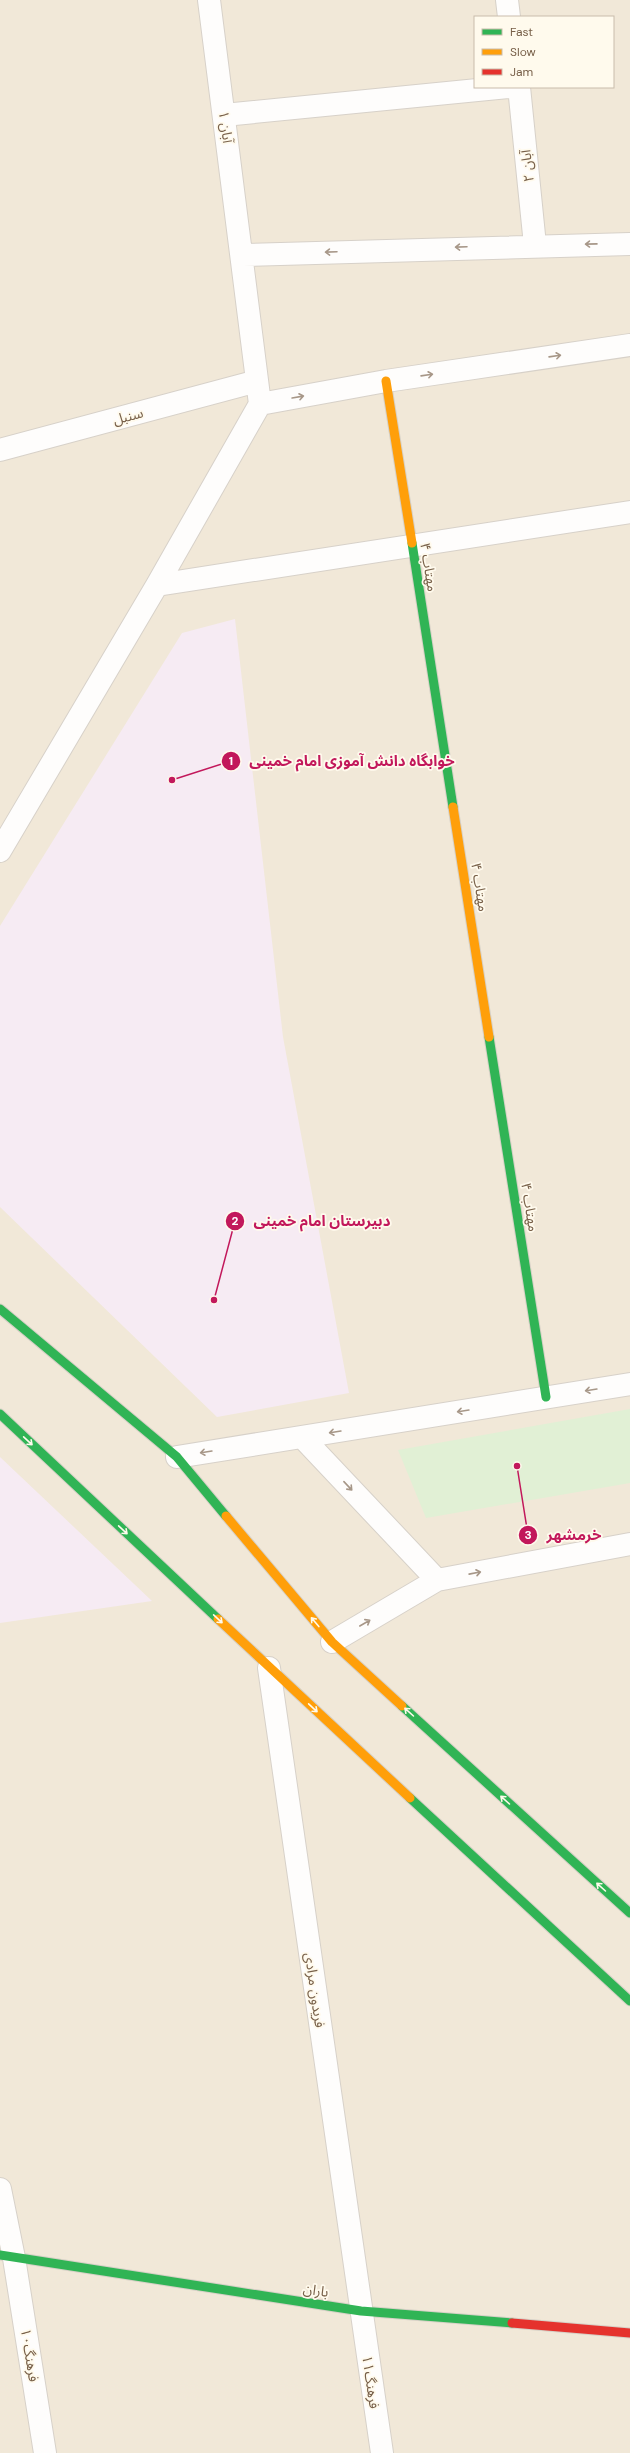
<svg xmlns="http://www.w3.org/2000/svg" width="630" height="2453" font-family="'DM Sans','Noto Sans Arabic',sans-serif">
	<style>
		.residential { fill: #f1e8d8; fill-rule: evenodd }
		.education { fill: #f6ebf3 }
		.green { fill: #e1f0d5 }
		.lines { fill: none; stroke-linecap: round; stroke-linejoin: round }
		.street-casing { stroke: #d7d1c9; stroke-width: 24 }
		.fast-casing { stroke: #d6d0c6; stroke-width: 11 }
		.slow-casing { stroke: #d6d0c6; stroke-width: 11 }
		.jam-casing { stroke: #d6d0c6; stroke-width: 11 }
		.street { stroke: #fefdfc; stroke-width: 22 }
		.fast { stroke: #30b455; stroke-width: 9 }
		.slow { stroke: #ff9f0a; stroke-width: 9 }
		.jam { stroke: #e5322d; stroke-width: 9 }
		.oneway { stroke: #a79788 }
		.oneway2 { stroke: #fffaed }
		.labels { text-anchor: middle; stroke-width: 3.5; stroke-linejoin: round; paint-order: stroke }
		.street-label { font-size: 14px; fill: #786049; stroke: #fffaed }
		.leader { fill: none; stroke: #c2185b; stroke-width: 1.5 }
		.callout-dot { fill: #c2185b; stroke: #fffaed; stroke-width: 1.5 }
		.mark-label { font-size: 12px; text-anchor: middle; font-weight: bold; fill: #fff }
		.callout-label { font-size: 15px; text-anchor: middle; font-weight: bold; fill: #c2185b; stroke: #fffaed; stroke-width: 3.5; stroke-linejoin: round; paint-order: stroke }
	</style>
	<rect width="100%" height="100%" fill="#f8f4eb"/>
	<!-- residential -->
	<path class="residential" d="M0,0H630V2453H0ZM475,17H613V87H475Z"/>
	<!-- education -->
	<path class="education" d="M235,619L283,1037L349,1393L217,1417L0,1207V926L182,633Z
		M0,1457L152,1601L0,1623Z"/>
	<!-- green -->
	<path class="green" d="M630,1409V1483L426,1518L398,1450Z"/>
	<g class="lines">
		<defs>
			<path id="street" d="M507,0L509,17
				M519,87L535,245
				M224,115L508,87
				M243,255L630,244
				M260,404L386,381L630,345
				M0,450L257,381
				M157,585L630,512
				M0,851L157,585L260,404L209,0
				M302,1437L437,1580
				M177,1457L630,1384
				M332,1642L437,1580L630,1544
				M269,1668L382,2453
				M0,2189L14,2258L45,2453"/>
			<path id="fast" d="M412,543L453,807
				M489,1037L546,1397
				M0,1309L177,1457L226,1516
				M0,1414L218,1619
				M402,1706L630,1913
				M410,1798L630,2001
				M0,2255L361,2311L512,2323"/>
			<path id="slow" d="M386,381L412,543
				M453,807L489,1037
				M226,1516L332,1642L402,1706
				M218,1619L410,1798"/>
			<path id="jam" d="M512,2323L630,2333"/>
		</defs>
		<!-- street casing -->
		<use href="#street" class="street-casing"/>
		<!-- fast casing -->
		<use href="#fast" class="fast-casing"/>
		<!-- slow casing -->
		<use href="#slow" class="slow-casing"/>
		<!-- jam casing -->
		<use href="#jam" class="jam-casing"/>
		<!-- street -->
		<use href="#street" class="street"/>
		<!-- fast -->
		<use href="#fast" class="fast"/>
		<!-- slow -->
		<use href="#slow" class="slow"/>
		<!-- jam -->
		<use href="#jam" class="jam"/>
	</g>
	<!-- one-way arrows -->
	<defs><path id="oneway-shaft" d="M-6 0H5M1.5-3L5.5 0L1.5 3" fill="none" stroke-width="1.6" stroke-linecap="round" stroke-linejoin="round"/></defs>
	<g class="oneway">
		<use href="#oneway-shaft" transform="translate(591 244) rotate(179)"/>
		<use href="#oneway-shaft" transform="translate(461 247) rotate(178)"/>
		<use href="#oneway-shaft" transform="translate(331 252) rotate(178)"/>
		<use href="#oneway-shaft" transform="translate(555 356) rotate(-8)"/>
		<use href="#oneway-shaft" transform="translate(427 375) rotate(-8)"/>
		<use href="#oneway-shaft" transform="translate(298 397) rotate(-10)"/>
		<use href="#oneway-shaft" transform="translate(591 1390) rotate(171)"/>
		<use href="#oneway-shaft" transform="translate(463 1411) rotate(171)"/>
		<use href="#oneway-shaft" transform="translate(335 1432) rotate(171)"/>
		<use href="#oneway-shaft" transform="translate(206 1452) rotate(171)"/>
		<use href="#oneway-shaft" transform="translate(348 1486) rotate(47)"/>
		<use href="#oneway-shaft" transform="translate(475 1573) rotate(-11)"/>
		<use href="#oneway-shaft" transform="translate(365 1623) rotate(-30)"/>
	</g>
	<g class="oneway2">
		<use href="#oneway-shaft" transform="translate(28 1441) rotate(43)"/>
		<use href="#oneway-shaft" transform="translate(123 1530) rotate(43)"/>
		<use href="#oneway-shaft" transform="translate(218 1619) rotate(43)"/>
		<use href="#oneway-shaft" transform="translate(315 1622) rotate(-130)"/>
		<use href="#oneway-shaft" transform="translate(313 1708) rotate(43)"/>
		<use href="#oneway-shaft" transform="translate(409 1712) rotate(-138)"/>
		<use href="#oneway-shaft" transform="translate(505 1800) rotate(-138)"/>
		<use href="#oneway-shaft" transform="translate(601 1887) rotate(-138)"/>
	</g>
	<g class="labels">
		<!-- street labels -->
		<g class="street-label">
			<text transform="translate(226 127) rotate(82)" y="5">آبان ۱</text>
			<text transform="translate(527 166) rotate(-96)" y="5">آبان ۲</text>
			<text transform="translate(128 416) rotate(-15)" y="5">سنبل</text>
			<text transform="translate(429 567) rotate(81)" y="5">مهتاب ۴</text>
			<text transform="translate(480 887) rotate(81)" y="5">مهتاب ۴</text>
			<text transform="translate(530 1207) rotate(81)" y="5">مهتاب ۴</text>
			<text transform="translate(315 1990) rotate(82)" y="5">فریدون مرادی</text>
			<text transform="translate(316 2290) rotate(9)" y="5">باران</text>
			<text transform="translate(30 2355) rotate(81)" y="5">فرهنگ۱۰</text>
			<text transform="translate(371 2382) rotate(82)" y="5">فرهنگ۱۱</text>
		</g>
	</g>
	<!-- callouts -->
	<path class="leader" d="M172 780L231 761M214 1300L235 1221M517 1466L528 1535"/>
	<g class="callout-dot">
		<circle cx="172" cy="780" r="4"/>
		<circle cx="214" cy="1300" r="4"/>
		<circle cx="517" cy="1466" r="4"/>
		<circle cx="231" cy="761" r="10"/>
		<circle cx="235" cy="1221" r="10"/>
		<circle cx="528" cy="1535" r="10"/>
	</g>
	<g class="mark-label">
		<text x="231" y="765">1</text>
		<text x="235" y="1225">2</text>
		<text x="528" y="1539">3</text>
	</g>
	<g class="callout-label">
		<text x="352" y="766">خوابگاه دانش آموزی امام خمینی</text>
		<text x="322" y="1226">دبیرستان امام خمینی</text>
		<text x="574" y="1540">خرمشهر</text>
	</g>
	<!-- legend -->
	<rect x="474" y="16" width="140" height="72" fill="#fffaed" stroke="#c9bcab"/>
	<rect x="482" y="29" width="20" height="6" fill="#30b455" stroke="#c9bcab"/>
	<text x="510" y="36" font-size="12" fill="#786049">Fast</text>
	<rect x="482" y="49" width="20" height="6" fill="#ff9f0a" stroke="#c9bcab"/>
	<text x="510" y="56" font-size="12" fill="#786049">Slow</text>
	<rect x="482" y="69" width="20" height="6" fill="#e5322d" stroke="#c9bcab"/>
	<text x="510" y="76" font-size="12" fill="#786049">Jam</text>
</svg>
